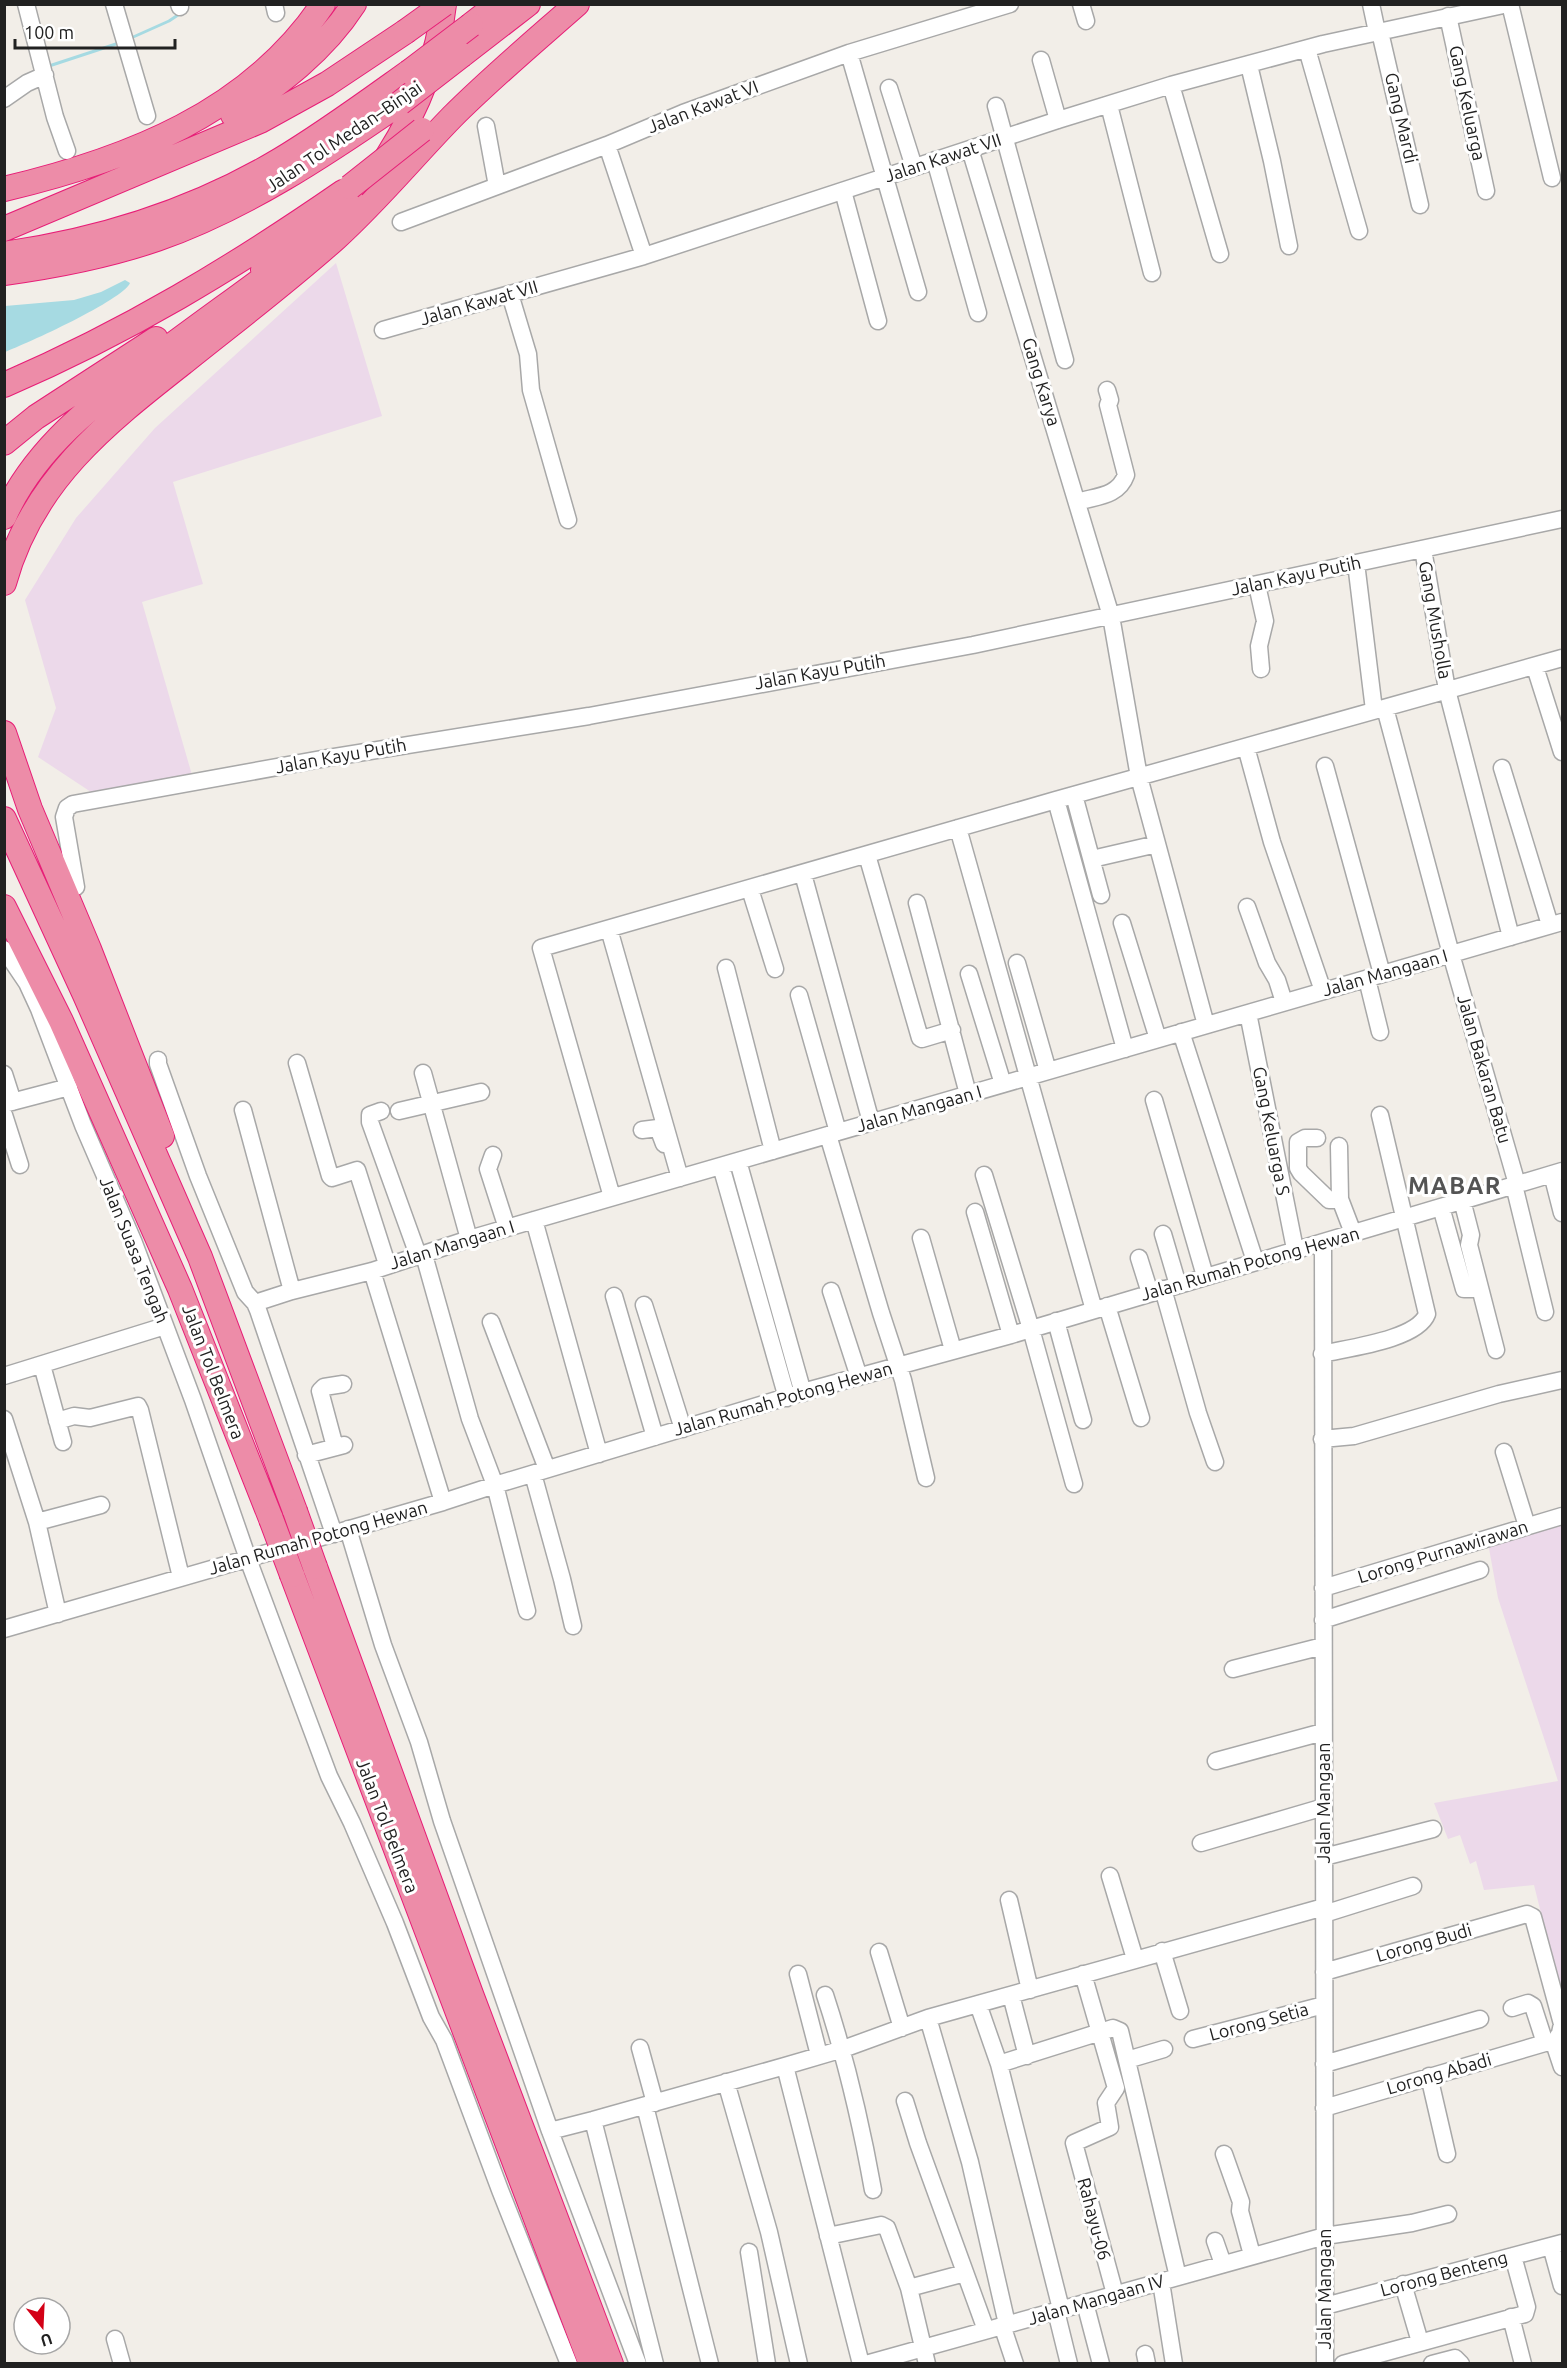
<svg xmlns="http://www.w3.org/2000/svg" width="1567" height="2368" font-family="Ubuntu,sans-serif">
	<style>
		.industrial { fill: #ecd9ea }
		.water { fill: #a6dae2 }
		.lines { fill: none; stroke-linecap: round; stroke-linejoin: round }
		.stream { stroke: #a6dae2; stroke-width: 3 }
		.minor-casing { stroke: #a8a8a8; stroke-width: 19 }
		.highway-casing { stroke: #e71e77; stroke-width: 26 }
		.minor { stroke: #fff; stroke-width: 16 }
		.highway { stroke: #ed8ca8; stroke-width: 24 }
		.highway-bridge-casing { stroke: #e71e77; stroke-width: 26; stroke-linecap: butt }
		.highway-bridge { stroke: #ed8ca8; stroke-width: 24 }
		.labels { text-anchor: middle; stroke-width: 6; stroke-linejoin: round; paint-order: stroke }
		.street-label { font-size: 18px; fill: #212121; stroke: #fff }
		.district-label { font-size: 24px; font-weight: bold; letter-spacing: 1.5px; fill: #545454; stroke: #fff }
	</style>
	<rect width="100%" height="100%" fill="#f2eee8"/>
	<!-- industrial -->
	<path class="industrial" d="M336,263L382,416L173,482L203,584L142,602L192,775L91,792L38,757L56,708L25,600L76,518L155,428Z
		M1562,1510V1997L1534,1885L1484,1890L1476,1861L1470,1864L1460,1835L1448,1839L1434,1803L1558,1781L1498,1598L1486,1532Z"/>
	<!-- water -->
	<path class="water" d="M125,280L130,283C123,300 26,344 5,352V306L74,300L101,292Z"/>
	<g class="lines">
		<!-- stream -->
		<path class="stream" d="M131,38L169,21L181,13
			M49,66L119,43"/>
		<defs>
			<path id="minor" d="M26,4L55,117L67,151
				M114,4L147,116
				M179,4L180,7
				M274,4L276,13
				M1081,4L1086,21
				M1371,4L1377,32
				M1510,4L1552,178
				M1448,16L1486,191
				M1380,32L1420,205
				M1307,49L1359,231
				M849,53L918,292
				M1041,60L1058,120
				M1249,65L1272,161L1289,246
				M1171,85L1220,254
				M889,88L914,167
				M4,99L27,83L45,75
				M1109,105L1152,273
				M996,106L1065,360
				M486,126L497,186
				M607,145L644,256
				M970,149L1111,616L1139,777L1206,1025
				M935,160L978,313
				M843,191L878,321
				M401,222L607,145L683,113L849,53L1010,4
				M510,294L528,354L531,390L568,520
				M383,330L644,256L1058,120L1171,85L1323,44L1508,4
				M1077,502C1096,496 1118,497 1126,475L1108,405L1110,400L1107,390
				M1423,549L1447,690L1511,937
				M1356,563L1374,710
				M1257,585L1265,621L1259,646L1261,669
				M1535,667L1562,752
				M1385,708L1451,954L1517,1184
				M1246,747L1272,842L1323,991
				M1325,766L1382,974
				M1502,768L1550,925
				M1074,795L1101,895
				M1056,800L1125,1049
				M958,828L1094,1310
				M867,855L920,1038L922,1039L952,1030
				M1092,859L1157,844
				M803,874L871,1122
				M76,887L64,817L67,808L73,804L327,758L589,716L973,645L1562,519
				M750,889L775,969
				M917,903L968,1094
				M1247,907L1267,963L1277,980L1284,1002
				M1122,923L1158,1039
				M609,929L680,1178
				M4,949L27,983L39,1009L83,1125L134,1243L193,1400L248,1559L329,1776L352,1823L395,1923L431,2017L444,2040L500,2190L569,2364
				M1017,963L1048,1071
				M726,968L773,1151
				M969,974L1003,1084
				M1367,979L1380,1032
				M799,995L838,1132
				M1248,1013L1295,1249
				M1181,1032L1255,1261
				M158,1060V1064L198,1176L245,1292L255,1303L258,1310L334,1534
				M297,1063L330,1176L332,1178L357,1170L387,1264
				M423,1073L469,1239
				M4,1074L13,1102
				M1154,1100L1205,1276
				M4,1104L69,1087
				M243,1110L292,1291
				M381,1111L370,1115V1122L418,1255
				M399,1111L481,1092
				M4,1115L20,1165
				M642,1130L658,1128L664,1144
				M828,1135L881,1313L903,1380L926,1478
				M1317,1138H1305L1298,1142V1168L1301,1173L1329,1200L1340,1199
				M1339,1146L1340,1199L1353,1233
				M493,1155L488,1169L507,1228
				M738,1161L803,1393
				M721,1166L787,1398
				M1552,1174L1562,1213
				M984,1175L1031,1329L1074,1484
				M1514,1185L1545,1312
				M612,1197L541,948L1056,800L1562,658
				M1462,1200L1471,1235L1469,1245L1496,1350
				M1441,1207L1464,1289H1480
				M975,1212L1011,1335
				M534,1220L599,1454
				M1163,1234L1178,1285
				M921,1238L953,1350
				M1323,1242L1325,2364
				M424,1255L470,1419L495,1485L527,1611
				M1139,1258L1150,1293
				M372,1271L443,1502
				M1163,1289L1198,1413L1215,1462
				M831,1291L859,1377
				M614,1296L655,1437
				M255,1303L292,1291L372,1271L469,1239L1562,922
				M644,1305L683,1429
				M1107,1306L1141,1418
				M1056,1321L1083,1420
				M491,1322L547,1469
				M1322,1354C1347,1348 1417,1340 1427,1314L1380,1115
				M42,1365L63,1442
				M4,1376L165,1326
				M4,1419L37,1522L58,1614
				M57,1421L74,1416L90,1418L138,1406L140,1410L181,1577
				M1322,1439L1354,1436L1499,1394L1562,1380
				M335,1447L320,1391L324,1387L343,1384
				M1504,1452L1527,1526
				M306,1455L344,1445
				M533,1474L562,1579L573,1626
				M37,1522L101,1505
				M348,1529L383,1645L419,1742L442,1821L550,2131L593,2120L785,2066L843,2049L928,2018L1324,1907
				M1323,1588L1562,1516
				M1323,1620L1480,1570
				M4,1629L443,1502L495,1485L810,1390L1011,1335L1562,1171
				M1233,1669L1323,1646
				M1216,1761L1323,1732
				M1201,1843L1324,1807
				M1324,1857L1433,1829
				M1110,1876L1135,1959
				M1009,1900L1030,1990
				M1324,1914L1413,1886
				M1162,1951L1180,2011
				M879,1952L902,2028
				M1324,1972L1527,1914L1533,1917L1562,2024L1560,2033L1554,2043
				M798,1974L819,2055
				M1083,1974L1116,2088L1106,2103L1110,2127L1074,2143L1115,2294
				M825,1995C846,2059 861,2123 873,2190
				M1011,1995L1027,2056
				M978,2004L999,2064L1061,2309
				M1512,2008L1528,2003L1533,2006L1545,2043
				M928,2018L970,2162L1007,2324
				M1193,2039L1324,2005
				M1554,2043L1562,2067
				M640,2048L655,2103
				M1127,2060L1164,2049
				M999,2064L1113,2028L1120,2031L1178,2277
				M1324,2064L1480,2019
				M785,2066L861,2364
				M1429,2076L1447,2154
				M726,2082L769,2232L799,2364
				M905,2101L918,2143L986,2330
				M645,2106L710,2364
				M1324,2108L1545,2043H1554
				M593,2120L655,2364
				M550,2131L638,2364
				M1224,2154L1241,2202L1240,2211L1252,2255
				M828,2236L881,2225L887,2228L909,2288L927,2364
				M1215,2241L1223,2264
				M1551,2246L1562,2286
				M749,2252L767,2364
				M1161,2282L1174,2364
				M1403,2284L1420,2342
				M909,2288L965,2273
				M1085,2303L1101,2364
				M1325,2306L1562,2243
				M1056,2311L1069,2364
				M1511,2317L1523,2364
				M1002,2325L1015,2364
				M115,2339L122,2364
				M1145,2354L1147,2364
				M866,2364L1325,2236L1412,2223L1448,2214
				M1343,2364L1525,2314L1527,2307L1513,2256
				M1432,2364L1455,2358L1461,2364"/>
			<path id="highway" d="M471,25L498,4
				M462,55L528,4
				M233,115C279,84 323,52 354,4
				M387,157C417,110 438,60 444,4
				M4,189C127,160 250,113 323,4
				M4,229L260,121L327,84L405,32
				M4,254C102,240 196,210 280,160C325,133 367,102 409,72
				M263,270L311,236L352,201
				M4,273C56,266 107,256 157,239C245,208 323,156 400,103
				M4,385C127,332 233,268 343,192
				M4,443L36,417L156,339
				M4,517C35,446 100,399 160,354C200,324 241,295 281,265
				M4,583C32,481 105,424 184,362C235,321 287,282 336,238C377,201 413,157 452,117C492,77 535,41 577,4
				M4,733L30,809L89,949L162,1136
				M4,819L85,995L200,1257L295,1511
				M4,907L61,1021L180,1289L271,1519
				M315,1567L471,1994L611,2364
				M292,1575L591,2364"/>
		</defs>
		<!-- minor casing -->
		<use href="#minor" class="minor-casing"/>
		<!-- highway casing -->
		<use href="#highway" class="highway-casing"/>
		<!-- minor -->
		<use href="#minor" class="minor"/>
		<!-- highway -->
		<use href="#highway" class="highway"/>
		<defs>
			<path id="highway-bridge" d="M405,32L444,4
				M409,72L471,25
				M400,103L462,55
				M350,187L422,130
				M295,1511L315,1567
				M271,1519L292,1575"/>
		</defs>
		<!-- highway-bridge casing -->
		<use href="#highway-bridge" class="highway-bridge-casing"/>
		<!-- highway-bridge -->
		<use href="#highway-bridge" class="highway-bridge"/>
	</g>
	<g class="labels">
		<!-- street labels -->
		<g class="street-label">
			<text transform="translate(1467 103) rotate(78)" y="6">Gang Keluarga</text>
			<text transform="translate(703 107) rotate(-21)" y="6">Jalan Kawat VI</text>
			<text transform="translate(1401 118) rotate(77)" y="6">Gang Mardi</text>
			<text transform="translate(344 137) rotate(-34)" y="6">Jalan Tol Medan–Binjai</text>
			<text transform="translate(943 158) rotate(-18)" y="6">Jalan Kawat VII</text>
			<text transform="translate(479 303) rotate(-16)" y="6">Jalan Kawat VII</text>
			<text transform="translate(1041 382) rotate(73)" y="6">Gang Karya</text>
			<text transform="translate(1296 576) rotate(-12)" y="6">Jalan Kayu Putih</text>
			<text transform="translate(1435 620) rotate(80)" y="6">Gang Musholla</text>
			<text transform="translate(820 672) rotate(-10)" y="6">Jalan Kayu Putih</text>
			<text transform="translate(341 756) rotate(-10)" y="6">Jalan Kayu Putih</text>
			<text transform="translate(1385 973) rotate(-16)" y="6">Jalan Mangaan I</text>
			<text transform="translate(1484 1069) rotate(74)" y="6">Jalan Bakaran Batu</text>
			<text transform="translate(919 1109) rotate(-16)" y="6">Jalan Mangaan I</text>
			<text transform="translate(1271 1131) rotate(79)" y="6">Gang Keluarga S</text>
			<text transform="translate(452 1245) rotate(-17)" y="6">Jalan Mangaan I</text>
			<text transform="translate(134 1250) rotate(68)" y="6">Jalan Suasa Tengah</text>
			<text transform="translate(1250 1264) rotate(-16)" y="6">Jalan Rumah Potong Hewan</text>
			<text transform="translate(213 1372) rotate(69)" y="6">Jalan Tol Belmera</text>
			<text transform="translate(783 1399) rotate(-16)" y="6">Jalan Rumah Potong Hewan</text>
			<text transform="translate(318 1538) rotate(-16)" y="6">Jalan Rumah Potong Hewan</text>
			<text transform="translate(1443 1552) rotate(-17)" y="6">Lorong Purnawirawan</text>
			<text transform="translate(1324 1803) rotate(-90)" y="6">Jalan Mangaan</text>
			<text transform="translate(387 1826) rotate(69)" y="6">Jalan Tol Belmera</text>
			<text transform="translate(1424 1943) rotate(-16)" y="6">Lorong Budi</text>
			<text transform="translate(1259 2022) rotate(-15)" y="6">Lorong Setia</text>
			<text transform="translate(1439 2074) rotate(-16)" y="6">Lorong Abadi</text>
			<text transform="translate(1094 2219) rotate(75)" y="6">Rahayu-06</text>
			<text transform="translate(1444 2274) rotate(-15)" y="6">Lorong Benteng</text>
			<text transform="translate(1325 2289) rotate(-90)" y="6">Jalan Mangaan</text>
			<text transform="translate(1096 2300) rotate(-16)" y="6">Jalan Mangaan IV</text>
		</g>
		<!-- district labels -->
		<g class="district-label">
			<text x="1455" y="1194">MABAR</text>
		</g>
	</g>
	<!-- border -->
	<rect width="1567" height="2368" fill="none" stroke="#212121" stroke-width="12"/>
	<!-- north arrow -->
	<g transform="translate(42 2326) rotate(162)"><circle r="28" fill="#ffffff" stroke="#a6a6a6" stroke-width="1.5"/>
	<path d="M0-4.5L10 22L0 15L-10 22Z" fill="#d30016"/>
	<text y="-9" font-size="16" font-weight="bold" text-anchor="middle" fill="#212121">U</text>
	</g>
	<!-- scale -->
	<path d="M15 39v9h160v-9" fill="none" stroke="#212121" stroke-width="3"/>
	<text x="24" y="39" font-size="18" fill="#212121" stroke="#ffffff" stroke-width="4.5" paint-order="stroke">100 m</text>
</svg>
